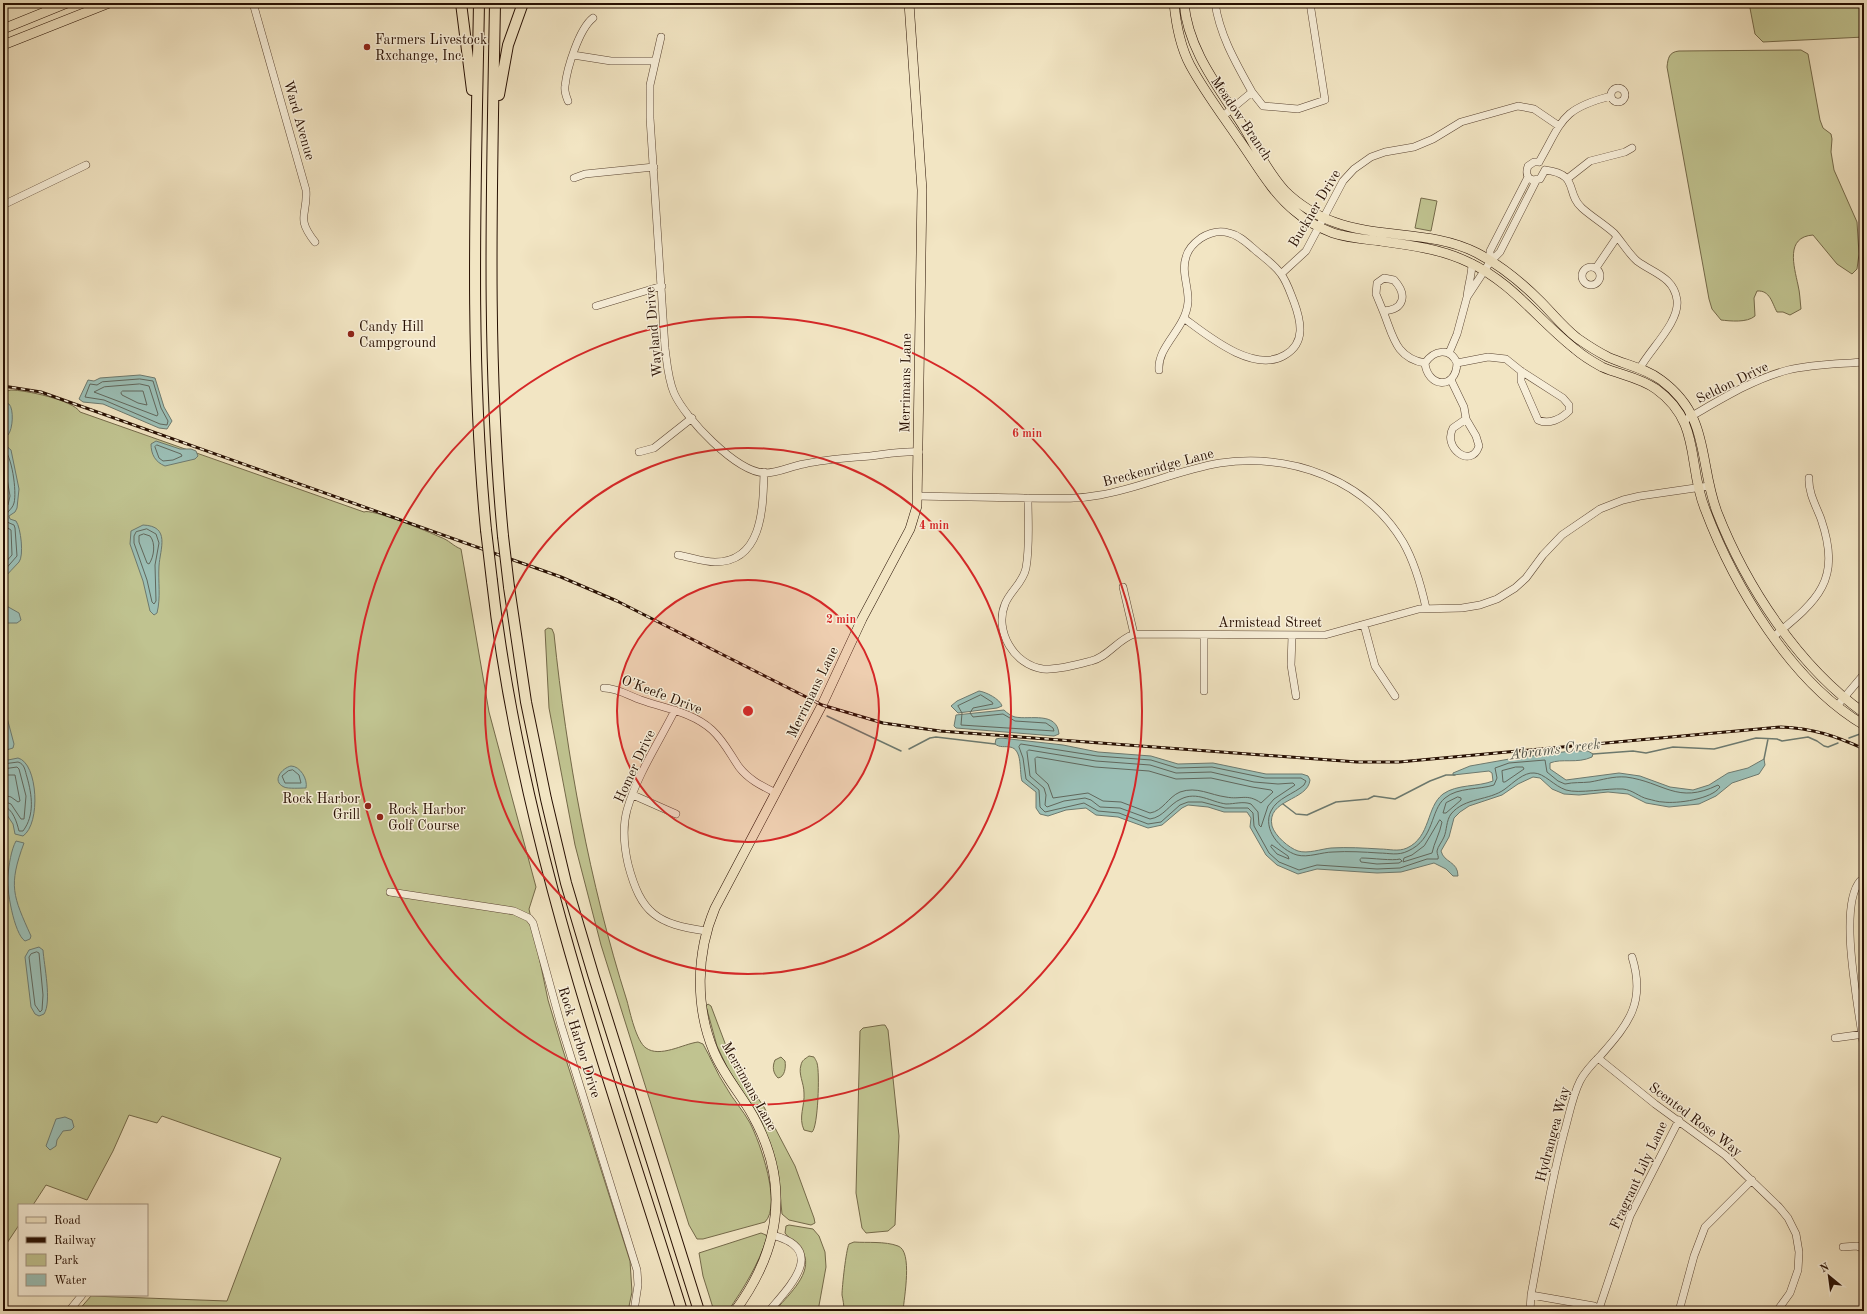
<svg xmlns="http://www.w3.org/2000/svg" width="1867" height="1314" font-family="'Old Standard TT',serif">
	<style>
		.green { fill: #c0c390; stroke: #746949 }
		.water { fill: #9bbfb6; stroke: #6d796e }
		.lines { fill: none; stroke-linecap: round; stroke-linejoin: round }
		.shore { stroke: #61675c; stroke-width: 1 }
		.stream { stroke: #6d796e; stroke-width: 1.5 }
		.minor-casing { stroke: #5a4432; stroke-width: 8 }
		.major-casing { stroke: #270f02; stroke-width: 10 }
		.highway-casing { stroke: #270f02; stroke-width: 12 }
		.minor { stroke: #f7eed8; stroke-width: 7 }
		.major { stroke: #f2e5c3; stroke-width: 9 }
		.highway { stroke: #f2e5c3; stroke-width: 10 }
		.rail-casing { stroke: #270f02; stroke-width: 3 }
		.rail { stroke: #f7eed8; stroke-width: 1.5; stroke-dasharray: 4.5; stroke-linecap: butt }
		.highway-bridge-casing { stroke: #270f02; stroke-width: 12; stroke-linecap: butt }
		.highway-bridge { stroke: #f2e5c3; stroke-width: 10 }
		.ring { fill: none; stroke: #d62828; stroke-width: 2 }
		.poi-dot { fill: #8f2418; stroke: #f7eed8; stroke-width: 1.5 }
		.labels { text-anchor: middle; stroke-width: 3; stroke-linejoin: round; paint-order: stroke }
		.poi-label { font-size: 14px; fill: #270f02; stroke: #f7eed8; text-anchor: start }
		.street-label { font-size: 14px; fill: #270f02; stroke: #f7eed8 }
		.water-label { font-size: 15px; font-style: italic; fill: #55554a; stroke: #f7eed8 }
		.centre { fill: #d62828; stroke: #f7eed8; stroke-width: 2 }
		.ring-label { font-size: 12px; text-anchor: middle; font-weight: bold; fill: #d62828; stroke: #f7eed8; stroke-width: 3; stroke-linejoin: round; paint-order: stroke }
	</style>
	<rect width="100%" height="100%" fill="#f2e5c3"/>
	<filter id="stains"><feTurbulence type="fractalNoise" baseFrequency=".005" numOctaves="4"/><feColorMatrix values="0 0 0 0 .2 0 0 0 0 .09 0 0 0 0 .02 0 0 0 .5 -.17"/></filter>
	<radialGradient id="worn" r=".72"><stop offset=".6" stop-color="#630" stop-opacity="0"/><stop offset="1" stop-color="#630" stop-opacity=".3"/></radialGradient>
	<!-- green -->
	<path class="green" d="M1749,3H1864V37L1763,42L1755,34Z
		M1801,50L1808,54L1820,120L1823,128L1831,134L1832,139L1831,152L1834,170L1857,222L1859,254L1857,269L1852,274L1837,264L1813,235C1785,237 1794,266 1798,285C1800,293 1800,301 1801,309L1790,315L1783,312H1777C1772,303 1770,290 1757,291L1754,298L1755,316C1747,323 1730,321 1721,320L1712,309L1709,299L1667,67C1668,58 1669,52 1679,51Z
		M1421,198L1437,201L1431,231L1415,228Z
		M11,390C25,390 73,400 80,412L364,512C371,508 429,532 440,537C449,540 453,546 461,549L489,712L536,887L529,909L548,1000L562,1047L630,1261L632,1292L628,1311H78L91,1296L227,1301L281,1158L162,1116L157,1123L129,1115L113,1151L87,1200L46,1185L33,1205H19V1225L3,1249V392Z
		M548,628L552,629L554,634C567,758 589,881 627,1001C630,1012 636,1041 646,1048C660,1058 683,1044 698,1042L703,1044C711,1058 717,1074 726,1087C733,1100 743,1110 750,1123C760,1142 782,1205 765,1222L703,1239H697L689,1225L601,945L575,845L549,708L545,630Z
		M708,1004L711,1006L731,1059L764,1107L795,1166L814,1218L815,1223L811,1225L789,1220L782,1214L778,1173L772,1149L761,1120L728,1069L717,1046L706,1006Z
		M882,1025H885L888,1030L899,1136L895,1225L888,1231L866,1233L862,1228L856,1193L860,1031L863,1028Z
		M809,1056L814,1057C814,1057 817,1062 817,1063C820,1072 818,1128 812,1132L804,1130C798,1117 805,1106 804,1093C804,1083 798,1074 801,1065C802,1060 805,1059 809,1056Z
		M781,1057L785,1061C786,1067 785,1077 778,1078C773,1073 772,1067 775,1060Z
		M789,1225L813,1229L819,1236L825,1252L826,1267L818,1311H775C786,1297 810,1277 805,1257C802,1247 791,1241 785,1233L786,1226Z
		M761,1233L766,1235L767,1238C758,1265 744,1288 728,1311H714L703,1276L699,1253Z
		M854,1242C867,1243 885,1241 898,1246C913,1251 904,1298 903,1311H844C844,1305 843,1300 842,1295C842,1287 846,1250 849,1244Z"/>
	<!-- water -->
	<path class="water" d="M140,375L155,378L164,407L172,421L167,429L159,428L103,404L83,402L79,399L88,380L94,381L100,378Z
		M3,402L9,404C14,409 13,429 8,435L3,437Z
		M156,441L180,449H191L196,451L198,456L195,459L165,466C155,462 151,454 151,444Z
		M3,443L11,450L19,489L17,508L15,512L9,516L10,519L16,521C21,528 24,556 19,562C14,568 8,573 3,579Z
		M143,525C171,526 160,549 159,566C158,582 161,597 157,613L154,615L150,611L143,581L130,544L131,531Z
		M3,604L19,613L21,620L17,623H3Z
		M979,691C986,692 1000,699 1002,706L997,708L958,713L951,706L957,701Z
		M3,707L5,710L14,744L13,748L3,751Z
		M1004,710C1007,713 1011,716 1015,717C1030,720 1057,711 1059,734L1054,736L956,728L954,726L956,715Z
		M1001,738L1063,745L1098,752L1151,756L1178,764L1213,763L1266,774H1302L1308,776L1310,780C1308,801 1266,799 1272,826C1275,836 1289,848 1298,851C1308,854 1321,849 1331,848C1347,847 1364,848 1380,849C1389,849 1398,852 1407,848C1431,837 1426,807 1443,794C1457,784 1478,787 1493,781L1492,773L1489,771L1453,775V773L1470,766L1515,758L1571,751H1588L1593,754L1592,757C1577,764 1562,758 1550,763V769L1566,780L1619,773L1640,776L1670,787L1693,790L1709,785L1728,773L1748,768L1764,759L1765,765L1759,774L1732,783L1716,796L1699,804L1669,807L1646,803L1628,794L1608,792L1579,795L1564,794L1552,789L1540,778L1533,777L1518,784L1502,795L1469,806L1460,812L1454,818L1449,837L1441,851C1444,863 1458,861 1458,876H1453L1446,869L1434,863L1401,872L1377,873L1317,869L1298,874L1277,865L1266,855L1250,827L1251,818L1247,812H1224L1208,807L1188,805L1182,808L1162,825L1148,828L1118,817L1096,815L1086,808L1066,810L1048,816L1040,814L1036,808V792L1022,781C1019,772 1023,749 1010,747C1005,746 1000,748 995,744L996,739Z
		M18,758C38,763 41,824 23,836L15,834L13,824L3,809V761Z
		M291,766C300,766 308,779 306,788C301,788 288,789 284,787C271,781 282,768 291,766Z
		M16,841L24,843C8,886 13,896 31,936L30,939L25,941C14,934 6,888 8,875C9,865 11,850 16,841Z
		M39,947L43,950C44,965 52,1002 44,1014L39,1016L35,1014L31,1007L25,957L29,950Z
		M65,1117L72,1120L74,1127L71,1130L63,1131L57,1140L56,1146L50,1150L46,1146L56,1119Z"/>
	<g class="lines">
		<!-- shore -->
		<path class="shore" d="M140,379L153,381L161,408L168,421L167,425L160,424L104,400L85,397L90,384L97,385L102,382Z
			M140,384L149,386L158,414L157,416L94,392L104,387Z
			M123,391H143L147,405L138,403L122,395L121,393Z
			M157,445L181,454L182,456L173,460L163,461L159,458L155,447Z
			M3,448C12,454 17,492 14,503C12,511 3,512 7,522L14,525L15,528L17,556L3,572
			M3,455L10,496L8,505L3,509
			M3,525L11,530L12,555L3,565
			M147,529L156,534L159,543L155,565L156,601L154,604L152,602L147,580L134,543V536L136,532Z
			M144,534L150,536C156,543 154,557 149,564L147,563L139,542V536Z
			M981,695L992,702L993,704L973,708L970,713L973,717L1003,714L1015,721L1046,723L1053,728L1054,731L961,725L962,713L958,706Z
			M1021,744L1097,756L1151,760L1177,768L1212,767L1265,778H1301L1306,781L1304,785C1294,794 1277,798 1271,811C1262,829 1280,850 1297,855C1308,858 1322,852 1333,852C1348,851 1364,852 1379,853C1389,853 1398,856 1408,851C1435,839 1430,810 1445,798C1458,787 1479,790 1494,785L1497,778L1495,768L1509,763L1545,760L1547,772L1558,781L1565,784C1574,782 1581,783 1590,782C1602,780 1613,776 1626,777C1664,782 1677,805 1718,785L1720,787C1712,799 1677,804 1663,802C1658,802 1653,800 1648,799C1639,797 1633,790 1623,789C1607,788 1579,794 1566,790C1554,786 1544,773 1534,773C1524,772 1513,783 1505,789C1489,801 1465,797 1451,814C1446,821 1447,830 1444,837C1442,842 1438,846 1437,851C1437,855 1439,856 1438,859H1427L1400,868L1377,869L1317,865L1299,870L1279,862L1269,853L1254,826L1253,813L1248,808H1225L1202,802H1188L1180,805L1161,822L1148,824L1119,813L1098,811L1084,803L1045,812L1040,807L1039,790L1026,779L1023,758L1019,747Z
			M1029,750L1096,761L1150,765L1176,773L1211,772L1254,782L1278,784L1293,783L1295,785L1274,799L1268,806L1261,827L1259,825L1258,812L1251,804C1243,801 1235,804 1226,804C1211,802 1197,791 1181,799C1169,804 1164,817 1150,819L1120,808L1100,807L1091,800L1085,798L1064,801L1047,807L1045,805L1046,795L1044,788L1030,776L1027,752Z
			M1037,757L1095,767L1149,771L1176,779L1211,778L1252,787L1271,790L1273,792L1261,803C1247,793 1241,800 1226,797C1210,795 1197,786 1180,792C1168,797 1163,811 1150,813L1121,802L1103,801L1088,793L1053,798L1048,784L1036,773L1035,759Z
			M3,764L18,762C25,764 25,771 27,777C32,795 35,815 23,831H19C17,823 13,808 3,806
			M1516,767H1523L1524,769L1505,782H1503L1502,771Z
			M3,769L17,767L19,769L26,796L24,819H21L11,804L3,801
			M293,770L299,775L301,783H285L282,776L288,771Z
			M3,775H15L20,801L18,802L11,797L3,795
			M1458,797L1461,798V800L1446,813H1443L1446,803Z
			M1440,820L1442,822C1440,833 1434,843 1432,853L1403,862L1404,858L1412,855L1424,846Z
			M1272,845L1288,856L1289,859L1277,854L1271,847Z
			M1362,858C1372,858 1393,861 1400,859L1402,861L1399,863L1377,864L1361,862L1360,860Z
			M37,952L39,953L43,995L42,1010L40,1012L35,1005L29,957L31,954Z"/>
		<!-- stream -->
		<path class="stream" d="M827,716L901,751
			M1849,738L1860,734
			M909,749L930,738L936,737L995,744
			M1593,754L1633,751L1646,753L1673,747L1714,749L1756,738L1777,739L1782,741L1808,737L1817,741L1824,746L1828,747L1838,743
			M1764,759L1768,739
			M1283,804L1296,814L1307,815L1336,802L1368,799L1374,796L1395,799L1430,781L1446,775H1455"/>
		<defs>
			<path id="minor" d="M44,3L47,11
				M253,3L306,190C308,215 295,217 315,242
				M1215,3C1220,36 1236,63 1252,92L1223,116
				M661,37L650,85V118L665,348C667,363 668,379 674,393C685,418 736,472 765,473C779,473 791,466 804,464C826,459 848,458 870,456C887,454 902,451 919,452
				M573,55L611,61H655
				M1611 95a7 7 0 1 1 14 0a7 7 0 1 1-14 0Z
				M1252,92L1263,106L1298,109L1325,100L1310,3
				M568,101C566,96 564,91 565,86C567,68 579,29 593,18
				M1539,162C1563,120 1561,109 1611,96
				M1539,162H1534L1528,166C1526,172 1526,177 1532,180L1540,179L1545,170
				M1545,170C1580,174 1565,193 1582,208C1592,217 1604,224 1614,233C1622,242 1628,253 1637,261C1653,273 1674,277 1677,300C1680,322 1650,349 1640,368
				M574,178L585,174L654,167
				M1567,179L1590,161L1625,152L1632,148
				M3,205L86,165
				M1490,262V251L1528,177
				M1582 276a9 9 0 1 1 18 0a9 9 0 1 1-18 0Z
				M1596,268L1617,237
				M1281,274L1306,251L1343,181L1354,169L1371,157L1385,152L1414,147L1433,139L1461,122L1518,106L1534,109L1559,126
				M1384,278L1394,280C1408,295 1404,310 1383,311L1376,294L1377,283Z
				M1467,297C1468,285 1472,275 1472,263
				M596,306L662,286
				M1383,311C1393,335 1395,358 1425,363
				M1449,353L1457,334L1467,297L1490,262L1500,252L1536,181
				M1425,363C1427,387 1456,391 1457,363
				M1425,363C1434,350 1450,347 1457,363
				M1457,363L1488,357L1506,359L1521,371L1563,398L1569,405V411C1561,419 1549,425 1538,420L1521,381V371
				M1159,370C1157,346 1186,329 1188,302C1189,287 1181,272 1186,257C1188,249 1194,243 1201,238C1209,233 1219,230 1229,233C1239,235 1247,243 1254,249C1263,257 1274,264 1281,274C1287,282 1290,292 1294,302C1301,321 1306,343 1285,355C1254,374 1208,336 1185,319
				M1451,380L1464,407L1466,419
				M1466,419L1476,436L1479,446C1471,470 1442,447 1453,428Z
				M1683,421C1717,402 1750,380 1788,370C1813,364 1839,364 1864,362
				M639,452L654,448L692,418
				M918,496C954,497 989,497 1024,498C1050,498 1074,500 1100,495C1141,488 1178,470 1220,463C1291,453 1365,479 1403,542C1415,563 1421,585 1426,608
				M1028,498C1028,520 1030,546 1026,568C1023,583 1010,591 1005,604C994,631 1014,665 1043,669C1058,670 1076,665 1091,661C1108,657 1117,640 1134,634L1325,635L1419,609L1462,608L1480,605L1497,599L1515,588L1526,578L1543,555L1562,535L1600,509L1623,500L1640,496L1709,486
				M678,555C690,557 702,562 715,562C763,562 763,507 764,472
				M1123,587L1134,634
				M1364,625L1375,666L1395,696
				M1292,636L1291,665L1296,696
				M1773,637C1818,600 1842,581 1821,519C1816,506 1808,492 1809,478
				M604,688C618,688 629,696 641,700C666,709 692,712 712,730C724,741 730,754 739,767C749,780 762,786 776,793
				M1204,691V635
				M1837,706L1864,674
				M675,710C659,742 637,775 627,810C622,828 624,846 628,864C641,914 657,924 706,931
				M633,795L676,814
				M1860,881C1837,908 1860,1013 1864,1050
				M390,892L514,911L529,918L533,923L561,1025L637,1270L638,1285L634,1311
				M1835,1038L1864,1034
				M1598,1058L1655,1104L1725,1155L1779,1207L1788,1218L1796,1234L1799,1252L1798,1270L1790,1293L1777,1311
				M1843,1247L1857,1246L1864,1249
				M1531,1295L1594,1306L1602,1311
				M1599,1309L1630,1216L1679,1120
				M69,1311L82,1295
				M769,1311C790,1286 828,1249 772,1235
				M1530,1311L1531,1295C1541,1241 1550,1186 1564,1133C1569,1116 1572,1097 1580,1081C1585,1071 1593,1063 1601,1055C1629,1023 1646,1002 1632,957
				M1679,1311L1694,1256L1705,1227L1752,1180"/>
			<path id="major" d="M1174,3C1176,24 1180,46 1190,65C1204,91 1223,116 1240,141C1257,165 1272,193 1296,212C1306,221 1320,228 1333,233C1348,238 1364,239 1380,241C1410,245 1441,249 1468,262C1512,282 1538,320 1575,349C1583,356 1593,362 1602,367C1620,375 1639,377 1656,389C1702,422 1687,465 1705,509C1734,586 1791,682 1864,725
				M1184,3C1188,51 1220,89 1245,129C1257,150 1269,173 1285,191C1298,204 1317,216 1334,222C1380,239 1433,230 1477,253C1500,265 1522,283 1540,301C1552,313 1563,327 1577,338C1587,345 1598,352 1608,357C1626,365 1645,368 1661,380C1711,417 1698,461 1717,512C1746,586 1798,666 1864,713
				M3,29L67,3
				M3,45L109,3
				M735,1311C780,1250 791,1185 753,1116C741,1094 724,1076 714,1052C695,1007 696,953 715,908L822,705L862,619L910,529L917,506L922,190L909,3"/>
			<path id="highway" d="M461,3L472,90
				M479,3C476,179 469,355 486,530
				M495,3C492,181 486,359 503,536
				M499,95L508,45L523,3
				M492,581C520,832 607,1071 682,1311
				M509,587L526,702L546,799L566,883L593,974L699,1311"/>
		</defs>
		<!-- minor casing -->
		<use href="#minor" class="minor-casing"/>
		<!-- major casing -->
		<use href="#major" class="major-casing"/>
		<!-- highway casing -->
		<use href="#highway" class="highway-casing"/>
		<!-- minor -->
		<use href="#minor" class="minor"/>
		<!-- major -->
		<use href="#major" class="major"/>
		<!-- highway -->
		<use href="#highway" class="highway"/>
		<defs>
			<path id="rail" d="M3,386L41,392L561,577L617,601L822,705L883,723L940,731L1357,762H1399L1781,727C1812,728 1836,736 1864,749"/>
		</defs>
		<!-- rail casing -->
		<use href="#rail" class="rail-casing"/>
		<!-- rail -->
		<use href="#rail" class="rail"/>
		<defs>
			<path id="highway-bridge" d="M486,530L492,581
				M503,536L509,587"/>
		</defs>
		<!-- highway-bridge casing -->
		<use href="#highway-bridge" class="highway-bridge-casing"/>
		<!-- highway-bridge -->
		<use href="#highway-bridge" class="highway-bridge"/>
	</g>
	<!-- distance rings -->
	<circle cx="748" cy="711" r="131" fill="#d62828" fill-opacity=".12"/>
	<g class="ring">
		<circle cx="748" cy="711" r="131"/>
		<circle cx="748" cy="711" r="263"/>
		<circle cx="748" cy="711" r="394"/>
	</g>
	<!-- markers -->
	<g class="poi-dot">
		<circle cx="367" cy="47" r="4"/>
		<circle cx="351" cy="334" r="4"/>
		<circle cx="368" cy="806" r="4"/>
		<circle cx="380" cy="817" r="4"/>
	</g>
	<g class="labels">
		<!-- poi labels -->
		<g class="poi-label">
			<text x="375" y="44">Farmers Livestock<tspan x="375" dy="16">Rxchange, Inc.</tspan></text>
			<text x="359" y="331">Candy Hill<tspan x="359" dy="16">Campground</tspan></text>
			<text x="360" y="803" text-anchor="end">Rock Harbor<tspan x="360" dy="16">Grill</tspan></text>
			<text x="388" y="814">Rock Harbor<tspan x="388" dy="16">Golf Course</tspan></text>
		</g>
		<!-- street labels -->
		<g class="street-label">
			<text transform="translate(1242 118) rotate(56)" y="5">Meadow Branch</text>
			<text transform="translate(300 120) rotate(74)" y="5">Ward Avenue</text>
			<text transform="translate(1314 208) rotate(-59)" y="5">Buckner Drive</text>
			<text transform="translate(653 332) rotate(-95)" y="5">Wayland Drive</text>
			<text transform="translate(1732 382) rotate(-26)" y="5">Seldon Drive</text>
			<text transform="translate(905 383) rotate(-89)" y="5">Merrimans Lane</text>
			<text transform="translate(1158 467) rotate(-15)" y="5">Breckenridge Lane</text>
			<text x="1270" y="627">Armistead Street</text>
			<text transform="translate(812 692) rotate(-64)" y="5">Merrimans Lane</text>
			<text transform="translate(662 694) rotate(21)" y="5">O'Keefe Drive</text>
			<text transform="translate(634 766) rotate(-65)" y="5">Homer Drive</text>
			<text transform="translate(580 1042) rotate(73)" y="5">Rock Harbor Drive</text>
			<text transform="translate(750 1086) rotate(61)" y="5">Merrimans Lane</text>
			<text transform="translate(1696 1119) rotate(37)" y="5">Scented Rose Way</text>
			<text transform="translate(1552 1134) rotate(-75)" y="5">Hydrangea Way</text>
			<text transform="translate(1638 1175) rotate(-65)" y="5">Fragrant Lily Lane</text>
		</g>
		<!-- water labels -->
		<g class="water-label">
			<text transform="translate(1555 749) rotate(-7)" y="5">Abrams Creek</text>
		</g>
	</g>
	<circle cx="748" cy="711" r="6" class="centre"/>
	<g class="ring-label">
		<text x="1027" y="437">6 min</text>
		<text x="934" y="529">4 min</text>
		<text x="841" y="623">2 min</text>
	</g>
	<!-- margin -->
	<rect width="1867" height="1314" fill="none" stroke="#f2e5c3" stroke-width="16"/>
	<rect x="4" y="4" width="1859" height="1306" fill="none" stroke="#270f02" stroke-width="2"/>
	<rect x="8" y="8" width="1851" height="1298" fill="none" stroke="#270f02"/>
	<!-- legend -->
	<rect x="18" y="1204" width="130" height="92" fill="#f7eed8" stroke="#a49582"/>
	<rect x="26" y="1217" width="20" height="6" fill="#f2e5c3" stroke="#a49582"/>
	<text x="54" y="1224" font-size="12" fill="#270f02">Road</text>
	<rect x="26" y="1237" width="20" height="6" fill="#270f02" stroke="#a49582"/>
	<text x="54" y="1244" font-size="12" fill="#270f02">Railway</text>
	<rect x="26" y="1254" width="20" height="12" fill="#c0c390" stroke="#a49582"/>
	<text x="54" y="1264" font-size="12" fill="#270f02">Park</text>
	<rect x="26" y="1274" width="20" height="12" fill="#9bbfb6" stroke="#a49582"/>
	<text x="54" y="1284" font-size="12" fill="#270f02">Water</text>
	<!-- north arrow -->
	<g transform="translate(1829 1276) rotate(331)" stroke="#f7eed8" stroke-width="3" paint-order="stroke">
	<path d="M0-3L7 15L0 10L-7 15Z" fill="#270f02"/>
	<text y="-6" font-size="11" font-weight="bold" text-anchor="middle" fill="#270f02">N</text>
	</g>
	<rect width="100%" height="100%" filter="url(#stains)"/>
	<rect width="100%" height="100%" fill="url(#worn)"/>
</svg>
